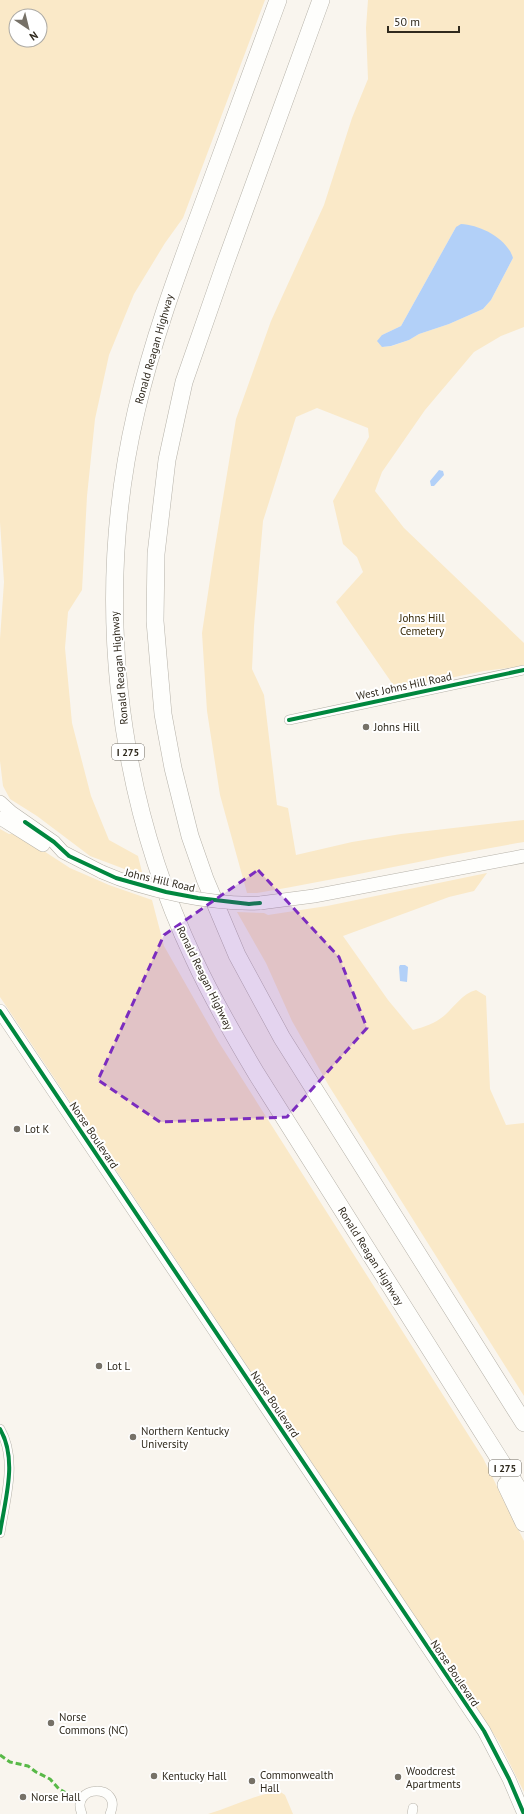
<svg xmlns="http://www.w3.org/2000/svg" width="524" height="1814" font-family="'PT Sans',sans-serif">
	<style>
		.green { fill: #fae9c8; fill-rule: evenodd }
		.water { fill: #b2d0f8 }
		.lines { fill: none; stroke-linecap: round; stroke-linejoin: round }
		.street-casing { stroke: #b6b2a9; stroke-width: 10 }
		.secondary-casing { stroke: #b6b2a9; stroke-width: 14 }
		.highway-casing { stroke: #b6b2a9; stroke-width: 18 }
		.street { stroke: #fefefc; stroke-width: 9 }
		.secondary { stroke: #fefefc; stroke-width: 13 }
		.highway { stroke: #fefefc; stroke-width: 17 }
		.secondary-bridge-casing { stroke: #b6b2a9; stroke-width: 14; stroke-linecap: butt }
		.secondary-bridge { stroke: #fefefc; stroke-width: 13 }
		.quiet { stroke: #58b947; stroke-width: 3; stroke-dasharray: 6 3; stroke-linecap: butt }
		.cycleway-casing { stroke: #fff; stroke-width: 6 }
		.cycleway { stroke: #00873e; stroke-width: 4 }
		.marked { fill: #7b2cbf; fill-opacity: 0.2; stroke: #7b2cbf; stroke-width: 3; stroke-dasharray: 8 5; stroke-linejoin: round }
		.poi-dot { fill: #767167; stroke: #fff; stroke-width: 1.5 }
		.labels { text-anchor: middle; stroke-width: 4; stroke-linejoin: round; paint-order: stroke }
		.shield { fill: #fff; stroke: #6e6a62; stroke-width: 1 }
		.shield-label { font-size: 10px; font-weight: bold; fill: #302a1e }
		.street-label { font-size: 11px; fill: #302a1e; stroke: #fff }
		.park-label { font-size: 11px; fill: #382a08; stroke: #fff }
		.poi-label { font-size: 11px; fill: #302a1e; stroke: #fff; text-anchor: start }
	</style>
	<rect width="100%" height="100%" fill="#f9f5ee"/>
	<!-- green -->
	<path class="green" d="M0,0H265L183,218L165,243L134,294L109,355L95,419L87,496L82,590L68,612L65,648L72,723L91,796L109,840L138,856L143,876L90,856L37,816L10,799L3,786L0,761V639L4,582L0,522ZM16,16H40V40H16Z
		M368,0H524V327L501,336L474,352L425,410L382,472L375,491L404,528L524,643V666L484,671L396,689L336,602L363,572L357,557L343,544L333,501L369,437L368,428L317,408L296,417L263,521L254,626L252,669L264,695L277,805L288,808L296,855L352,842L401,834L524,820V842C434,857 346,878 257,893H247L220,795L207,711L202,633L214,553L236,419L271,321L324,205L352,118L368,79L366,28ZM456,227L513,258L491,300L483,309L449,324L419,334L409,340L392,346L382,347V335L401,326Z
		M0,829L9,834L16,833L70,868L109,885L152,900L164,946L218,1041L483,1458L524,1541V1792L499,1742L0,997Z
		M487,873L474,891L449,897L343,936L388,1000L413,1030C424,1027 436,1023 445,1015C455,1006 462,994 476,990L486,996L490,1089L506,1125L524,1123V1396L329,1086L292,1021L266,963L237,912L264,913L268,915L327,906Z
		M279,1791L285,1795L293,1814H208C232,1807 254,1795 279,1791Z"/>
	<!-- water -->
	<path class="water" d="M461,224C480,225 507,238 513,258L491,300L483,309L449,324L419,334L409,340L391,346L382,347L377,341L382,335L401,326L456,227Z
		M439,470L443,471L444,475L434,486H431L430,481Z
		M400,965H405L408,967L407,982L400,981L399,967Z"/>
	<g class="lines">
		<defs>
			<path id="street" d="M289,720L524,670
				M0,1429C18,1460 5,1499 0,1533
				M82,1814C69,1784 124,1783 110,1814
				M412,1814L413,1808"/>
			<path id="secondary" d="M0,802L11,812L54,842L63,852L102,872
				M0,818L43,845
				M260,903L314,896L524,856
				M0,1011L484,1731L509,1779L524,1814"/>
			<path id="highway" d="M278,0C253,69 228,138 202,207C177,274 152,342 136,412C94,593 114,789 194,959C212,998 234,1036 256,1073L524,1498
				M321,0L225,264L184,382L167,460L156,554L155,621L163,714L173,768L190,836L205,879L237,955L282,1038L524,1423
				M506,1485L524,1523"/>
		</defs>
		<!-- street casing -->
		<use href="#street" class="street-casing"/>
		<!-- secondary casing -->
		<use href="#secondary" class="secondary-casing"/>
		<!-- highway casing -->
		<use href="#highway" class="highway-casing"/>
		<!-- street -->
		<use href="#street" class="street"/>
		<!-- secondary -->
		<use href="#secondary" class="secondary"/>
		<!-- highway -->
		<use href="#highway" class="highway"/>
		<defs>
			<path id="secondary-bridge" d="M102,872C145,891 212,905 260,903"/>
		</defs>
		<!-- secondary-bridge casing -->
		<use href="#secondary-bridge" class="secondary-bridge-casing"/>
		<!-- secondary-bridge -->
		<use href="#secondary-bridge" class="secondary-bridge"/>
		<!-- quiet -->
		<path class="quiet" d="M0,1755L10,1762L28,1766L36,1772L50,1779L59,1789L81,1801"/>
		<defs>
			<path id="cycleway" d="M289,720L524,670
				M25,822L54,842L69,856L116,878L166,892L198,898L249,904L260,903
				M0,1011L484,1731L509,1779L524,1814
				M0,1429C18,1460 5,1499 0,1533"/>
		</defs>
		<!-- cycleway casing -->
		<use href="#cycleway" class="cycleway-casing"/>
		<!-- cycleway -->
		<use href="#cycleway" class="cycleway"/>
	</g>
	<!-- marked area -->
	<path class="marked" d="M258,870L339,957L367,1028L287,1117L160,1122L98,1080L164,935Z"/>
	<!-- markers -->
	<g class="poi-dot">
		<circle cx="366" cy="727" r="4"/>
		<circle cx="17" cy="1129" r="4"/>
		<circle cx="99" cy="1366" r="4"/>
		<circle cx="133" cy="1437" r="4"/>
		<circle cx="51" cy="1723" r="4"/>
		<circle cx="154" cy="1776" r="4"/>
		<circle cx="398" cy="1777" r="4"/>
		<circle cx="252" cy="1781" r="4"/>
		<circle cx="23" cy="1797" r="4"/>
	</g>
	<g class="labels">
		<!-- shield labels -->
		<g class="shield">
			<rect x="112" y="744" width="32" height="16" rx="3"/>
			<rect x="489" y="1460" width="32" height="16" rx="3"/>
		</g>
		<g class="shield-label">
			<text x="128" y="756">I 275</text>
			<text x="505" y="1472">I 275</text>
		</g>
		<!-- street labels -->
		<g class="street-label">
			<text transform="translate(154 349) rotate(-74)" y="4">Ronald Reagan Highway</text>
			<text transform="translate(119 668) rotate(-95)" y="4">Ronald Reagan Highway</text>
			<text transform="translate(404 686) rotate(-12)" y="4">West Johns Hill Road</text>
			<text transform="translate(160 880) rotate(13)" y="4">Johns Hill Road</text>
			<text transform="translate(205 978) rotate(64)" y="4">Ronald Reagan Highway</text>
			<text transform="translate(94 1135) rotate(56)" y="4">Norse Boulevard</text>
			<text transform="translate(371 1256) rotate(58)" y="4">Ronald Reagan Highway</text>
			<text transform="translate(275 1404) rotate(56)" y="4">Norse Boulevard</text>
			<text transform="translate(455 1673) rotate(56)" y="4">Norse Boulevard</text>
		</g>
		<!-- park labels -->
		<g class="park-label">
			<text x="422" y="622">Johns Hill<tspan x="422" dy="13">Cemetery</tspan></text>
		</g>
		<!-- poi labels -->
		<g class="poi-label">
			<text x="374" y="731">Johns Hill</text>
			<text x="25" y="1133">Lot K</text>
			<text x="107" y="1370">Lot L</text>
			<text x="141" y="1435">Northern Kentucky<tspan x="141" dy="13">University</tspan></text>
			<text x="59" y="1721">Norse<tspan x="59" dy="13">Commons (NC)</tspan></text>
			<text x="406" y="1775">Woodcrest<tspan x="406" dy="13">Apartments</tspan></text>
			<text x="260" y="1779">Commonwealth<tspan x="260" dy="13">Hall</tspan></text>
			<text x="162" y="1780">Kentucky Hall</text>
			<text x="31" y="1801">Norse Hall</text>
		</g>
	</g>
	<!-- north arrow -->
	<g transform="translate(28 28) rotate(145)"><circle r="19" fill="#ffffff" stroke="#acaaa5"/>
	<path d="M0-3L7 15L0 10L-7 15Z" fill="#767167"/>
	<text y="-6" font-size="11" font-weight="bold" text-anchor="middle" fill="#302a1e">N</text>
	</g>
	<!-- scale -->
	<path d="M388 26v6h71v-6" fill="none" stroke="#302a1e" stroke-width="2"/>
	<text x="394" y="26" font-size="12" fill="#302a1e" stroke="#ffffff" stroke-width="3" paint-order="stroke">50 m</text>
</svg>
